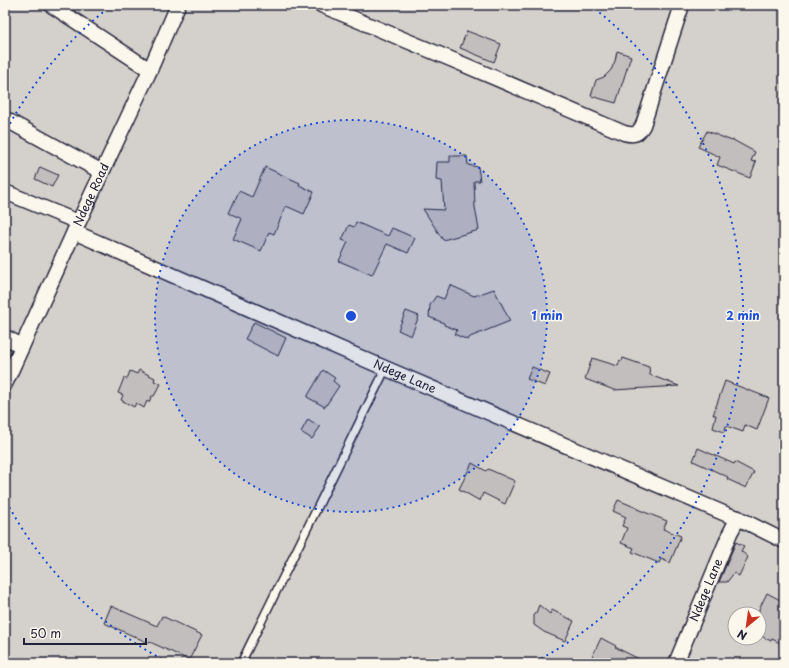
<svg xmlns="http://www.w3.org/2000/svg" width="789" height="668" font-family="'Playpen Sans',sans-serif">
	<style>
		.green { fill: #d4d1cc; stroke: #7b7a84; fill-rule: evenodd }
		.building { fill: #c2bebe; stroke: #22223b }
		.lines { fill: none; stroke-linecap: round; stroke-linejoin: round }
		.service-casing { stroke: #22223b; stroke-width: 10 }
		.minor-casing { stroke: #22223b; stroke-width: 17 }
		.service { stroke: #fbf7ec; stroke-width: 7 }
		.minor { stroke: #fbf7ec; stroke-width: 14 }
		.ring { fill: none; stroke: #1d4ed8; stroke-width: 2; stroke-dasharray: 2 4 }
		.labels { text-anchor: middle; stroke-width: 3; stroke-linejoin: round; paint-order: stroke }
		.street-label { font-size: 12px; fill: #22223b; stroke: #fbf7ec }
		.centre { fill: #1d4ed8; stroke: #fbf7ec; stroke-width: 2 }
		.ring-label { font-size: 12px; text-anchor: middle; font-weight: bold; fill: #1d4ed8; stroke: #fbf7ec; stroke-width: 3; stroke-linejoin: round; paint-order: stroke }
	</style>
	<rect width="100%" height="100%" fill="#f2eee5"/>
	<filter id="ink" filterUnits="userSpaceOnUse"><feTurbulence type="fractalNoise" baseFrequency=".025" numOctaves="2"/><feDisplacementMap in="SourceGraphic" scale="8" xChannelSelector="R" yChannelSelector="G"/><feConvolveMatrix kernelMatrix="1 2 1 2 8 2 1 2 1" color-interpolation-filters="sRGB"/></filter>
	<g filter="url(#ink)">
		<!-- green -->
		<path class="green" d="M5,5H784V663H5ZM735,614H759V638H735Z"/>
		<!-- building -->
		<path class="building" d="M467,31L501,44L494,62L460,48Z
			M617,51L631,56L616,103L591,96L596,80L604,77L611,70L615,61Z
			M707,131L732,141L733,140L755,152L751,161L756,162L750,178L717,165L720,157L698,147Z
			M450,156H467L468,165L478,167L480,181H474L475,207L479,230L443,240L423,209L444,210L442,181L436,180L437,162H450Z
			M40,167L58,175L52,187L35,179Z
			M265,167L300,183L299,185L314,192L304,214L286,206L274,234L269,232L261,251L233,239L242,219L229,213L239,191L252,197Z
			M356,222L388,236L392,228L415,238L408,253L387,244L372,275L339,261L348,242L342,240L349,225L354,227Z
			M450,285L474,296L494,289L510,321L470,337L468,340L454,334L457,330L444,325V323L429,317L430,305L436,296L444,299Z
			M406,311L419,316L411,336L398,330Z
			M254,322L286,338L278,356L245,339Z
			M592,358L618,366L620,360L622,361L623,358L649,367L650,375L679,386L614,390L585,379Z
			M532,367L550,374L545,386L527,379Z
			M139,370L155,378L154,381L161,384L154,396H152L149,402L147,401L144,408L136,403L134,407L121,400L123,395L118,393L124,378L127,379L130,371L137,374Z
			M323,370L335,378L333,381L339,386L325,407L307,397Z
			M725,381L769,398L757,430L745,425L743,432L726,426L724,432L713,428L716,415H713Z
			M308,419L320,427L312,439L301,432Z
			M698,448L734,464L735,462L754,472L746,488L727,479L728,477L693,461Z
			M472,463L486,471L488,469L515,481L505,504L483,493L480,501L459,489Z
			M618,500L637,508V509L667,521L663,529L681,536L670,563L661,559L659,563L632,552L634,548L621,543L627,528L622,526L626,517L613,511Z
			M736,542L744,546L741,551L748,557L739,576L734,573L727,582H719L728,561L730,558H729Z
			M767,593L784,602V645L772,639L771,641L759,635V609Z
			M539,605L550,614L552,610L574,621L565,641L544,632L534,625V614L536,613Z
			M111,606L157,626L162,616L202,635L189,660L150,642L149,643L104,623Z
			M601,638L616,646L615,647L647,663H589Z"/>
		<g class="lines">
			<defs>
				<path id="service" d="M241,663L386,368"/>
				<g id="minor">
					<path d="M51,5L150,70"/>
					<path d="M321,5L453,60L624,133C635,136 638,134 643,125L682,5"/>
					<path d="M5,119L102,172"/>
					<path d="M5,192L78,222"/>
					<path id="s1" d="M74,232L380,366L728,515L738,518L784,541"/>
					<path d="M5,337L22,346"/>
					<path id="s2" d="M5,384L74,232L150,70L178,5"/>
					<path id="s3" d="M676,663L730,533L738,518"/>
				</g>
			</defs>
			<!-- service casing -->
			<use href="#service" class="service-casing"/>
			<!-- minor casing -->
			<use href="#minor" class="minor-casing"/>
			<!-- service -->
			<use href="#service" class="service"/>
			<!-- minor -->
			<use href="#minor" class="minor"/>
		</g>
	</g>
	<!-- distance rings -->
	<circle cx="351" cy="316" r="196" fill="#1d4ed8" fill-opacity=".12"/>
	<g class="ring">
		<circle cx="351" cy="316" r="196"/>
		<path d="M167 662A392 392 0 0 1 7 503M7 129A392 392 0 0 1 112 5M590 5A392 392 0 0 1 535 662"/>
	</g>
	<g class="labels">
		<!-- street labels -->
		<g class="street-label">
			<text dy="4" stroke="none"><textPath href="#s2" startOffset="208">Ndege Road</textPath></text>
			<text dy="4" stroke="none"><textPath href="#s1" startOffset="361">Ndege Lane</textPath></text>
			<text dy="4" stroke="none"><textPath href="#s3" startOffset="79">Ndege Lane</textPath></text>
		</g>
	</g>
	<circle cx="351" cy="316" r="6" class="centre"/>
	<g class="ring-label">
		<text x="547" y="320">1 min</text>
		<text x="743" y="320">2 min</text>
	</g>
	<!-- margin -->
	<rect width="789" height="668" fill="none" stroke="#fbf7ec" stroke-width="20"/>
	<rect x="10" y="10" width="769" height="648" fill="none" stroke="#22223b" stroke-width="1.5" filter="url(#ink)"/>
	<!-- north arrow -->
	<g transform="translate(747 626) rotate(209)"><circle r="19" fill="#fbf7ec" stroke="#a4a2a5"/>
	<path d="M0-3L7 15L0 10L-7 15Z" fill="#c8321e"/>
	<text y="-6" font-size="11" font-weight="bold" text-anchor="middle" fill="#22223b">N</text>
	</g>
	<!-- scale -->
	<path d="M24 638v6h122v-6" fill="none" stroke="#22223b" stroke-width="2"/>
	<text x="30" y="638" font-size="12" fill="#22223b" stroke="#fbf7ec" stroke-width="3" paint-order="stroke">50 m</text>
</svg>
